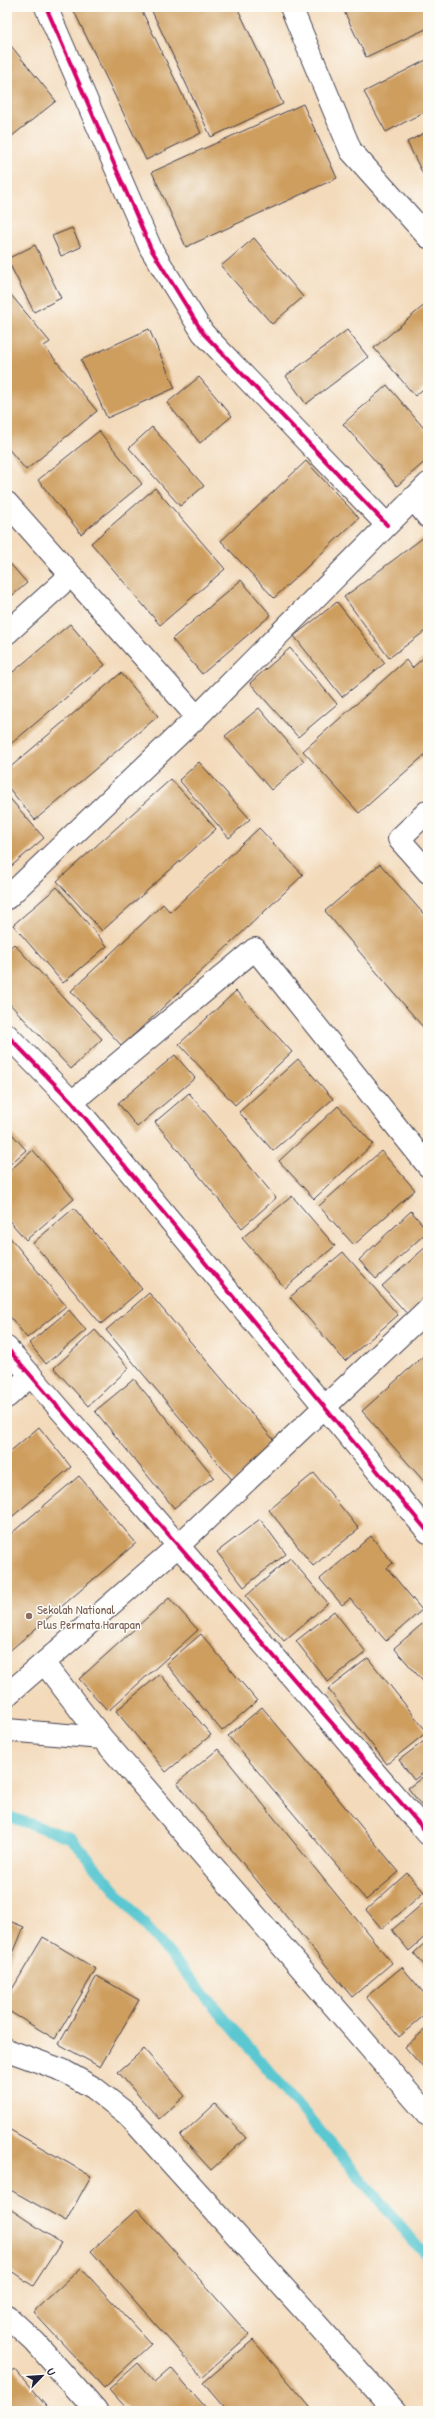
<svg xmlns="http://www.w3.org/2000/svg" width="435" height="2418" font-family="'Patrick Hand',sans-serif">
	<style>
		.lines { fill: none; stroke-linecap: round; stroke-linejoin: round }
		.stream { stroke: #5ac7d1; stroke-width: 11 }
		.building { fill: #ce9e5e }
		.minor-casing { stroke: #413e4e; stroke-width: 24 }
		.minor { stroke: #fff; stroke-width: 22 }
		.cycleway-casing { stroke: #fdfcf7; stroke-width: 6 }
		.cycleway { stroke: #d6006c; stroke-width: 4 }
		.education-dot { fill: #8d6e63; stroke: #fdfcf7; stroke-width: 1.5 }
		.labels { text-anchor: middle; stroke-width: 3; stroke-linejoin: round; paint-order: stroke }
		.education-label { font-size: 13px; fill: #785e54; stroke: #fdfcf7; text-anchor: start }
	</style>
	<rect width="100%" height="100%" fill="#fdfcf7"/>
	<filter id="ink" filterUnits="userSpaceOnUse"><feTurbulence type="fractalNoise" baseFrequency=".025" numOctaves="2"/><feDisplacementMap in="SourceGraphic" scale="8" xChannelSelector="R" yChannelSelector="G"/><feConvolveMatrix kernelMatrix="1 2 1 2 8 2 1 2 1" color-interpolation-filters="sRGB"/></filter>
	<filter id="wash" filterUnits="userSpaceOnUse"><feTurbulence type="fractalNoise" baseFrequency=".012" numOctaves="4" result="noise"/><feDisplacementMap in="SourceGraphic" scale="16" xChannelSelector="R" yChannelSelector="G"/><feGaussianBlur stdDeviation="0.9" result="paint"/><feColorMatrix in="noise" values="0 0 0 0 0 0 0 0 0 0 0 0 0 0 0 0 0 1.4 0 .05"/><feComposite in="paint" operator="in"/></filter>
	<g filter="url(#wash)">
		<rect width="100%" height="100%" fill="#f3dabb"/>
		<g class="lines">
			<!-- stream -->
			<path class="stream" d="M7,1816L71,1838L428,2258"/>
		</g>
		<g id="blocks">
			<!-- building -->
			<path class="building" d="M72,7H140L201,133L146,160Z
				M150,7H237L283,104L211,137Z
				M342,7H428V28L366,57Z
				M7,41L56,101L7,140Z
				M428,59V110L386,132L364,92Z
				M303,104L337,178L186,247L152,172Z
				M428,131V184L407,142Z
				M72,228L81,247L61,256L52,236Z
				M254,238L303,297L272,324L221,266Z
				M35,245L61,298L34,312L7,259Z
				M7,290L50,342L44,346L97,411L26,470L7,447Z
				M428,302V385L415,396L374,348Z
				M149,329L175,388L107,418L81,360Z
				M347,330L368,357L306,404L286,376Z
				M199,377L232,416L200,443L167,403Z
				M387,385L428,433V459L397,486L343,424Z
				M152,427L204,486L180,506L129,448Z
				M99,431L142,484L81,534L38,480Z
				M306,461L359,518L274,598L221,541Z
				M155,488L225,569L160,625L91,543Z
				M424,537L428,543V629L389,658L344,597Z
				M7,560L27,583L7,600Z
				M241,580L271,615L202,674L172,639Z
				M337,602L385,663L342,697L294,636Z
				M70,624L105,665L7,747V677Z
				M290,648L337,704L298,737L250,683Z
				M428,654V752L359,813L303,751L406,660L412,668Z
				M121,673L158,716L35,820L7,786V770Z
				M259,708L304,761L271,790L225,736Z
				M199,762L250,819L229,838L179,780Z
				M171,779L216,829L102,931L57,881Z
				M7,795L44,838L7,870Z
				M259,828L303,875L122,1046L71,991L163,904L170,912Z
				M380,864L428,919V1033L325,911Z
				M57,887L107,946L63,983L13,925Z
				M14,944L102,1039L71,1069L7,1001V950Z
				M236,991L292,1052L235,1105L179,1044Z
				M175,1055L195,1078L137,1127L118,1103Z
				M298,1059L333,1099L273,1151L239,1112Z
				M189,1093L276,1198L242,1228L155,1122Z
				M338,1106L373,1144L314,1199L279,1161Z
				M7,1128L26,1150L7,1167Z
				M33,1150L74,1199L26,1240L7,1218V1173Z
				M381,1151L415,1190L354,1245L319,1206Z
				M292,1196L335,1246L285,1288L242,1238Z
				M74,1208L142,1289L101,1324L33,1243Z
				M411,1211L428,1231L376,1279L359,1260Z
				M8,1235L66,1306L27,1338L7,1313Z
				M428,1245V1299L409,1316L382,1286Z
				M343,1252L398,1315L345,1361L290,1297Z
				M149,1293L278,1445L234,1482L106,1330Z
				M69,1310L86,1330L46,1364L29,1343Z
				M95,1330L129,1368L88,1406L54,1368Z
				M428,1352V1486L362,1411Z
				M134,1379L214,1477L174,1508L95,1411Z
				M39,1427L71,1467L7,1521V1454Z
				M314,1473L359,1529L313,1566L269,1510Z
				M79,1476L136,1543L7,1653V1537Z
				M260,1519L286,1554L244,1587L217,1552Z
				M371,1536L393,1563L387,1568L422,1610L386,1641L350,1599L342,1605L320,1579Z
				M290,1558L328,1603L284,1641L246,1596Z
				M169,1598L198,1630L108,1711L79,1679Z
				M334,1611L366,1652L328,1682L296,1641Z
				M428,1619V1687L394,1648Z
				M201,1634L257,1701L222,1731L166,1664Z
				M368,1658L427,1732L387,1764L328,1689Z
				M160,1674L211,1735L166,1772L116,1711Z
				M262,1707L399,1872L366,1900L228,1736Z
				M428,1738V1769L414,1780L399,1760Z
				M218,1749L392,1963L352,1997L177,1783Z
				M428,1773V1814L408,1788Z
				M407,1873L424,1892L382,1929L366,1910Z
				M428,1899V1934L409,1951L392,1930Z
				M7,1920L24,1927L7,1968Z
				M43,1937L96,1969L55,2039L7,2010V1998Z
				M428,1940V1970L414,1953Z
				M402,1967L428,1998V2012L399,2037L366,1997Z
				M97,1976L139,2000L100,2067L59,2044Z
				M428,2027V2073L405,2047Z
				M144,2049L185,2096L159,2119L118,2072Z
				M215,2104L246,2138L211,2170L180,2136Z
				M7,2128L91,2176L66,2221L7,2188Z
				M7,2207L61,2243L33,2286L7,2268Z
				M137,2209L249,2335L202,2377L91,2251Z
				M81,2268L151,2344L104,2388L33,2312Z
				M253,2340L310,2407L306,2411H227L203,2383Z
				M138,2363L155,2382L171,2368L209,2411H129L109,2389Z
				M15,2369L50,2411H7V2376Z"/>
		</g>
	</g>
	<g filter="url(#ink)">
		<use href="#blocks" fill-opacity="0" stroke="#413e4e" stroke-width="1"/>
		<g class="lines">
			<defs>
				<path id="minor" d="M46,7L151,249L203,333L387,525
					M291,7L351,151L428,237
					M413,498L428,517
					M7,503L197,717
					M7,633L71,575
					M428,811L399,839L428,872
					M7,898L197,717L428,484
					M7,1035L72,1102L428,1532
					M72,1102L255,949L428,1166
					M7,1348L428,1834
					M7,1397L31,1375
					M45,1664L102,1738L428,2115
					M7,1695L179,1545L428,1309
					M7,1730L102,1738
					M7,2050L62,2070L94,2088L127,2114L395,2411
					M7,2316L35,2342L96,2411"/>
			</defs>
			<!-- minor casing -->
			<use href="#minor" class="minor-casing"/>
			<!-- minor -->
			<use href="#minor" class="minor"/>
			<defs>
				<path id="cycleway" d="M46,7L151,249L203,333L387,525
					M7,1035L72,1102L428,1532
					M7,1348L428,1834"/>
			</defs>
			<!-- cycleway casing -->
			<use href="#cycleway" class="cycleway-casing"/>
			<!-- cycleway -->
			<use href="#cycleway" class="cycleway"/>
		</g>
	</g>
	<!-- markers -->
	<circle class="education-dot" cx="29" cy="1616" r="4"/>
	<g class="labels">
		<!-- education labels -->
		<g class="education-label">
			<text x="37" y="1614">Sekolah National<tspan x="37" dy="15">Plus Permata Harapan</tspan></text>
		</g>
	</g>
	<!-- margin -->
	<rect width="435" height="2418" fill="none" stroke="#fdfcf7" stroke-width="24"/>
	<!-- north arrow -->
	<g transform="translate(42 2376) rotate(65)" stroke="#fdfcf7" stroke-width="3" paint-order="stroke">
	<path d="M0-3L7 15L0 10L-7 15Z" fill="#22223b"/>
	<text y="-6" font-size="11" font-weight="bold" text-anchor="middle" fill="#22223b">U</text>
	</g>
</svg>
